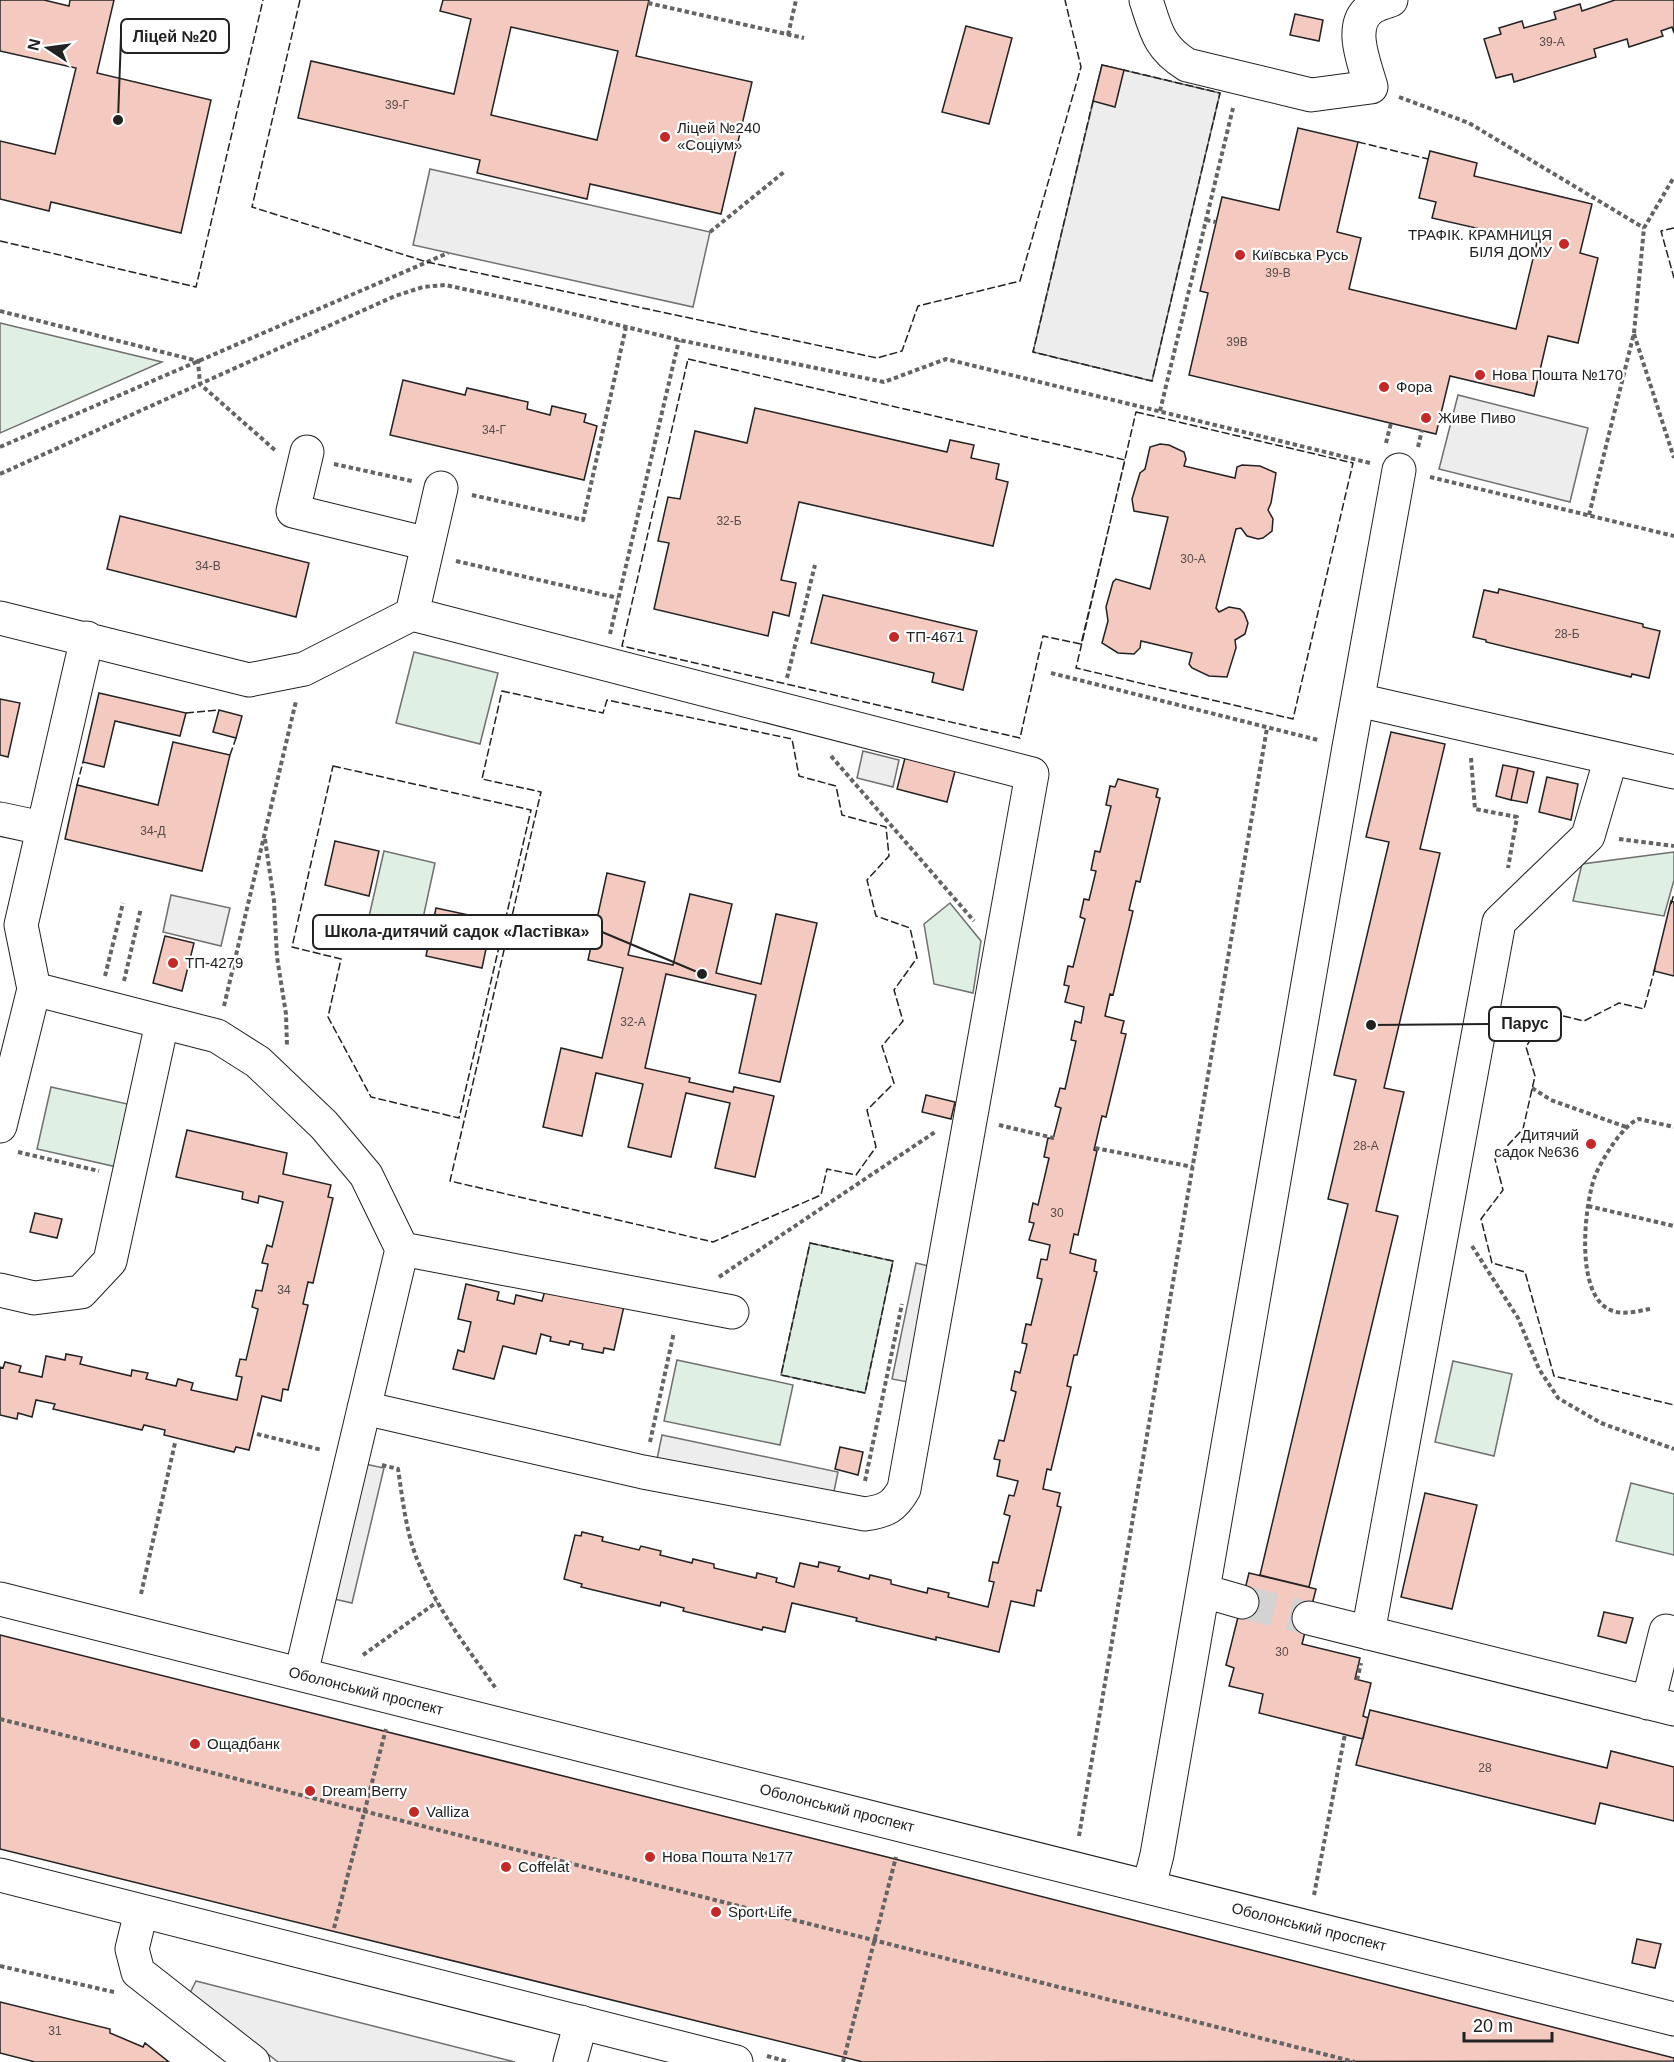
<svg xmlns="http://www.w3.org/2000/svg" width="1674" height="2062" font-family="Helvetica,sans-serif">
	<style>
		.green { fill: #e0efe3; stroke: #6f6f6f; stroke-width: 1.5 }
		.parking { fill: #ededed; stroke: #6f6f6f; stroke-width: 1.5 }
		.building { fill: #f3c9c0; stroke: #222; stroke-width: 1.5; fill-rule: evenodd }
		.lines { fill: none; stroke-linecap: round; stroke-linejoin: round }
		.minor-tunnel { stroke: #d3d3d3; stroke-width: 33; stroke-dasharray: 33 16; stroke-linecap: butt }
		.minor-casing { stroke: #222; stroke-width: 35 }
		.major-casing { stroke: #222; stroke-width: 35 }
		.path { stroke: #646464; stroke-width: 4; stroke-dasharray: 4.5 3; stroke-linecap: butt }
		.minor { stroke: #fff; stroke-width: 33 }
		.major { stroke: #fff; stroke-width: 33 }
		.fence { stroke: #222; stroke-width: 1.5; stroke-dasharray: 8 3; stroke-linecap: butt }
		.poi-dot { fill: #c62828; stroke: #fff; stroke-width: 2 }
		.labels { text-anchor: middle; stroke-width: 4.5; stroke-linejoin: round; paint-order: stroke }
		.number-label { font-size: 12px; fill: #564c4a }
		.poi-label { font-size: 15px; fill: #222; stroke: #fff; text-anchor: start }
		.street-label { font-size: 15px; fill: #222; stroke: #fff }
		.leader { fill: none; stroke: #222; stroke-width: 2 }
		.callout-dot { fill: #222; stroke: #fff; stroke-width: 2 }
		.callout { fill: #fff; stroke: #222; stroke-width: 2 }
		.callout-label { font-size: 16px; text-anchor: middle; font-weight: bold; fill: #222 }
	</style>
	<rect width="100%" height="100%" fill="#fff"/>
	<!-- green -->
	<path class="green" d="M0,323L162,362L0,433Z
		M414,652L498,673L480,744L396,723Z
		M384,851L435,863L417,946L365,934Z
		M1674,852V880L1664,916L1573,901L1582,864Z
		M950,903L981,941L973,993L934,984L924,924Z
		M51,1087L132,1105L117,1167L37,1149Z
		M810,1243L893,1261L865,1393L781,1375Z
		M677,1360L793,1385L780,1445L664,1421Z
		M1453,1361L1512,1374L1494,1456L1435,1442Z
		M1631,1483L1674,1494V1555L1616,1541Z"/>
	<!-- parking -->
	<path class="parking" d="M1102,65L1220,93L1152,381L1033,352Z
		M430,169L710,232L693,307L413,245Z
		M1458,395L1588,428L1570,502L1439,469Z
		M863,751L899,760L893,787L857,778Z
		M171,895L230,908L221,946L163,932Z
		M916,1263L937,1268L913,1383L892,1379Z
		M662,1435L838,1472L833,1496L657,1459Z
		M356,1462L384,1468L352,1603L325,1597Z
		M196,1981L515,2062H278L190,1993Z"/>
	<!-- building -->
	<path class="building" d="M0,0H44L69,6L70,0H114L97,73L211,100L181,233L51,202L49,211L0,199V141L55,154L76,68L0,51Z
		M443,0H649L636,56L752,82L721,214L590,184L587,199L477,173L480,160L298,118L311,61L454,94L471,19L440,11ZM511,27L618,51L597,140L491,115Z
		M1615,0H1674V33L1672,27L1661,31L1663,36L1629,47L1627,39L1594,49L1596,57L1514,82L1512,74L1496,78L1484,39L1501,34L1499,28L1522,21L1524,28L1556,19L1554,12L1580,4L1582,11Z
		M1295,14L1323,20L1319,41L1290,35Z
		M966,26L1012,38L989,124L942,112Z
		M1102,65L1124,70L1115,107L1093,101Z
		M1298,128L1358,142L1337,232L1361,238L1349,289L1516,329L1537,242L1432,218L1436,202L1419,198L1430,151L1477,163L1474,176L1592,204L1580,253L1598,258L1578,343L1548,336L1534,396L1450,376L1436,434L1189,375L1208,293L1200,291L1222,197L1279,210Z
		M403,380L465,395L467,388L528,402L527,409L550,415L552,406L586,414L584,422L597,426L584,480L390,435Z
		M755,408L947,452L950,440L974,445L971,458L999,464L996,479L1008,482L993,546L799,502L781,580L796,583L789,616L773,612L768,636L654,609L669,543L658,541L668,497L680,499L695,431L747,443Z
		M1160,444L1169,445L1184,452L1186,459L1184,466L1235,478L1237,467L1242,465L1260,466L1276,473L1271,503L1268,510L1273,519L1272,531L1263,538L1258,539L1247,536L1241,528L1236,529L1216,608L1219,612L1229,607L1240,609L1244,613L1248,623L1245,634L1235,640L1236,648L1227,677L1209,676L1192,668L1189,664L1192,653L1141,641L1140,648L1134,654L1118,653L1102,643L1108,621L1106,607L1113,582L1116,579L1150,589L1168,517L1134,511L1132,499L1140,473L1145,469L1150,447Z
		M120,516L309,563L296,617L107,569Z
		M1499,589L1643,624V627L1660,631L1649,678L1632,674L1631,677L1486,642V640L1473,637L1484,590L1498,593Z
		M823,595L977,631L963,690L932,682L934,673L811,643Z
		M99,693L186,713L180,736L115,721L104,767L83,762Z
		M0,699L20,703L8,757L0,755Z
		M219,710L242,716L236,738L213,732Z
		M1391,732L1445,744L1420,849L1440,853L1384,1088L1404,1092L1376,1211L1398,1216L1309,1587L1260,1575L1348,1204L1328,1199L1356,1080L1334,1075L1389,842L1366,837Z
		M173,742L230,755L202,871L65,839L77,785L158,805Z
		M905,758L955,771L947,802L897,789Z
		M1503,765L1518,768L1511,800L1496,796Z
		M1518,768L1534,772L1527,803L1511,800Z
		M1547,777L1578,784L1571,820L1539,812Z
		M1118,779L1158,789L1156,797L1160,798L1140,882L1136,881L1129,910L1133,911L1113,995L1110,994L1105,1016L1124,1021L1121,1033L1126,1034L1106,1117L1102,1116L1094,1150L1097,1151L1078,1235L1074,1234L1070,1253L1096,1260L1094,1271L1097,1272L1077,1355H1074L1067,1386L1071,1387L1051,1470L1047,1469L1043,1489L1060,1493L1057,1506L1061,1507L1041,1591L1037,1590L1034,1606L1011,1601L999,1652L936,1637V1640L856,1621L857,1618L792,1603L785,1632L763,1627L762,1630L683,1611L684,1608L661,1602L660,1606L581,1587L582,1584L564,1579L575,1535L581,1536L582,1532L603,1537L602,1541L639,1550L641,1546L661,1551L660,1555L692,1563L693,1559L714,1564V1568L756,1578L757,1573L777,1578L776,1582L794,1587L800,1563L818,1567L819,1562L840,1567L838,1571L869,1579L870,1575L891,1580V1584L927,1593L928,1588L949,1593L948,1597L988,1607L994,1582L989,1581L993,1562L998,1563L1010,1516L1004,1514L1009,1495L1014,1496L1018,1481L997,1476L1000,1460L994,1459L999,1440L1004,1441L1016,1392L1011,1390L1015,1371L1020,1373L1027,1344L1022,1343L1026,1324L1031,1325L1042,1279L1037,1278L1041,1259L1047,1260L1050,1245L1029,1240L1034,1223L1029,1222L1033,1203L1038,1205L1049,1158L1044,1157L1048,1138L1053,1139L1061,1108L1055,1106L1060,1088L1065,1089L1076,1041L1071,1040L1075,1021L1081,1023L1084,1007L1065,1002L1069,986L1064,985L1068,966L1073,967L1085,919L1080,917L1084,899L1089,900L1096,871L1091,870L1095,851L1100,852L1111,806L1106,805L1110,786L1115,787Z
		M335,841L379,851L369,896L325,885Z
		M607,873L645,882L628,955L673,965L690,894L732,904L716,973L761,984L776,914L817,923L780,1082L739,1073L756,995L666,974L645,1068L690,1078L689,1082L733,1092L734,1087L774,1096L755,1177L715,1168L730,1103L686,1093L671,1157L628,1147L643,1084L596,1073L582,1136L543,1127L561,1048L602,1058L623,968L588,960Z
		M1671,901L1674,902V976L1654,971Z
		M436,908L492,920L482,968L426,956Z
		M165,936L194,943L182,991L153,983Z
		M926,1095L955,1102L951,1119L922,1112Z
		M187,1130L287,1153L283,1174L331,1185L328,1197L333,1198L313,1283L308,1282L303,1304L308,1305L288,1390L283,1389L281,1401L262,1396L249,1450L236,1447L234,1452L164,1435L165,1430L144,1425L142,1430L53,1409L55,1404L36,1400L32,1417L18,1413L17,1419L0,1415V1367L3,1368L5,1362L21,1366L19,1372L42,1377L46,1356L65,1360L66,1354L82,1357L80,1364L131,1376L132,1370L148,1373L146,1379L176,1386L178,1379L193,1383L191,1390L237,1400L242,1377L236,1376L240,1359L246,1360L258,1309L252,1307L256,1290L262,1291L268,1264L262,1263L267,1245L272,1247L283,1202L259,1196L258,1203L242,1199L243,1192L176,1177Z
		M35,1213L62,1219L57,1238L30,1232Z
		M466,1284L499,1292L497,1300L514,1304L516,1295L542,1301L546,1287L624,1306L614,1350L604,1348L603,1353L582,1349L583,1344L570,1341L569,1345L550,1341L551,1337L541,1334L536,1354L503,1346L494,1379L453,1369L458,1350L464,1352L471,1322L458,1319Z
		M840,1447L863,1452L858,1475L835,1469Z
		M1425,1493L1477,1505L1452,1609L1401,1597Z
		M1249,1573L1316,1589L1302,1644L1360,1658L1355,1679L1371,1683L1363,1716L1368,1718L1363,1739L1259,1713L1263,1694L1229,1686L1234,1668L1226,1665Z
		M1604,1612L1633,1618L1626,1643L1598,1636Z
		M0,1635L895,1859L1674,2058V2061L863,2062L0,1849Z
		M1370,1710L1607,1768L1611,1751L1674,1767V1821L1600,1803L1595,1824L1356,1765Z
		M1637,1939L1661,1944L1655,1968L1632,1963Z
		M0,2002L110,2029V2033L143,2047L145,2043L169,2062H35L0,2053Z"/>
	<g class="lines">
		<!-- minor-tunnel -->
		<path class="minor-tunnel" d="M1242,1602L1309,1618"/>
		<defs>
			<path id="minor" d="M1146,0C1156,31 1159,48 1187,65L1311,95L1371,87C1365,64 1346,23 1373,7C1378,4 1385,2 1391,0
				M307,452L293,511L428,544
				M412,614L441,488
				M0,618L249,680L304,669L412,614L1032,774L904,1489C894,1507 886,1511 865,1514L643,1472L364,1408
				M87,638L21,925L34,989L217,1036L258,1062L324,1125L366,1175L402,1249L301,1674
				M1358,700L1674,772
				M0,819L42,828
				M0,1126L34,989
				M402,1249L732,1312
				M0,1290L34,1298L81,1292L110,1261L162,1023
				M1204,1591L1242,1602
				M1309,1618L1674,1709
				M1368,1633L1499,922L1588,836L1611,758
				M1648,1703L1666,1631L1674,1633
				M1149,1886L1157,1855L1349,747L1399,470
				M141,1912L132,1949L138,1972L253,2062
				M570,2062L581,2022"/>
			<path id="major" d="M0,1599L1674,2019
				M0,1875L736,2062"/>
		</defs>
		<!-- minor casing -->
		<use href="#minor" class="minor-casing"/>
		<!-- major casing -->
		<use href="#major" class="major-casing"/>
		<!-- path -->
		<path class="path" d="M648,3L804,38
			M788,35L796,0
			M1399,97L1469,123L1644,228
			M1206,220L1216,222
			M710,232L784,172
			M0,311L198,361L200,384L276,451
			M1634,334L1674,458
			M1160,411L1233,108
			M1386,443L1391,423
			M0,447L448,253
			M1418,447L1422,430
			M334,464L412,481
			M0,474L395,296L423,287L445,285L525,302L679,340L884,382L946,359L1370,463
			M1430,477L1674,536
			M472,495L583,520L626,327
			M1589,515L1634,333L1644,228L1674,177
			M456,561L618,598
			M610,634L679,340
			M1051,673L1318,740
			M787,678L815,565
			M831,756L974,921
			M1471,758L1475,809L1517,817L1508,868
			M265,839L274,901L277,957L286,1014L287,1046
			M1619,839L1674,846
			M105,976L123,903
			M124,981L141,908
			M224,1006L296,701
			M1532,1088L1551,1100L1626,1127
			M999,1125L1054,1138
			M1095,1148L1193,1167
			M18,1152L99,1171
			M1588,1206L1674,1226
			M1472,1246L1518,1318L1539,1369L1558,1398L1601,1423L1674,1449
			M719,1277L935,1132
			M1650,1309C1638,1311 1624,1315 1613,1311C1574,1299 1584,1206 1595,1176C1601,1161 1623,1124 1639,1119L1674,1127
			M257,1434L322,1450
			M650,1442L674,1332
			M382,1465L398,1469C403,1501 406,1534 419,1564C437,1610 469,1650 497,1690
			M865,1481L902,1304
			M141,1594L175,1443
			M363,1655L437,1602
			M1357,1680L1361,1663
			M0,1719L1355,2062
			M1079,1836L1267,728
			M1314,1895L1345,1734
			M334,1928L386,1729
			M0,1966L114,1992
			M767,2056L789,2062
			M843,2062L896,1857"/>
		<!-- minor -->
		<use href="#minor" class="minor"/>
		<!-- major -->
		<use href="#major" class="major"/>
		<!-- fence -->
		<path class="fence" d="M300,0L252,207L427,262L877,358L902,351L918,306L1020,281L1081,67L1065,0
			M1093,101L1033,352L1152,381L1220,93L1124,70
			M1358,142L1428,159
			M1674,228L1661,231L1674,278
			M0,241L196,287L263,0
			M688,359L1125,460L1081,644L1043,636L1020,738L622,646Z
			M1136,412L1353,463L1293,719L1076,668Z
			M502,691L603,713L607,700L792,739L799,776L836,786L842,815L886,827L889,856L867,880L876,916L910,928L917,958L894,990L903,1021L882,1046L894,1083L867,1110L876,1147L856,1175L827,1169L821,1195L713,1242L450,1181L541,792L482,779Z
			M186,713L219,710
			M230,755L236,738
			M333,766L531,810L459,1118L371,1097L328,1017L341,959L292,947Z
			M77,785L83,762
			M1671,904L1674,894
			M1655,968L1644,1009L1619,1003L1584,1021L1547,1012L1526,1047L1535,1076L1523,1129L1495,1159L1503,1190L1481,1219L1492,1263L1525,1272L1554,1376L1674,1405
			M810,1243L893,1261L865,1393L781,1375Z"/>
	</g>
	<!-- markers -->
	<g class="poi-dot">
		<circle cx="665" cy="137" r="6"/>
		<circle cx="1564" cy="244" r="6"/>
		<circle cx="1240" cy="255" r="6"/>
		<circle cx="1480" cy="375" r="6"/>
		<circle cx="1384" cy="387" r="6"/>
		<circle cx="1426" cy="418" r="6"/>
		<circle cx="894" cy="637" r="6"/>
		<circle cx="173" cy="963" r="6"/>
		<circle cx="1591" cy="1144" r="6"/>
		<circle cx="195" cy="1744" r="6"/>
		<circle cx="310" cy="1791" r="6"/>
		<circle cx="414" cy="1812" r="6"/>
		<circle cx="650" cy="1857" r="6"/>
		<circle cx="506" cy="1867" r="6"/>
		<circle cx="716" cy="1912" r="6"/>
	</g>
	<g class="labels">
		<!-- number labels -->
		<g class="number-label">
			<text x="1552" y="46">39-А</text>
			<text x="397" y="109">39-Г</text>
			<text x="1278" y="277">39-В</text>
			<text x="1237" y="346">39В</text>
			<text x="494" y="434">34-Г</text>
			<text x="729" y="525">32-Б</text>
			<text x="1193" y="563">30-А</text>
			<text x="208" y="570">34-В</text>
			<text x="1567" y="638">28-Б</text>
			<text x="153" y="835">34-Д</text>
			<text x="633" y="1026">32-А</text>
			<text x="1366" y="1150">28-А</text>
			<text x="1057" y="1217">30</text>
			<text x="284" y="1294">34</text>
			<text x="1282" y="1656">30</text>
			<text x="1485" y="1772">28</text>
			<text x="55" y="2035">31</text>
		</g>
		<!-- poi labels -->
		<g class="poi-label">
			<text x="677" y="133">Ліцей №240<tspan x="677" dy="17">«Соціум»</tspan></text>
			<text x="1552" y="240" text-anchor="end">ТРАФІК. КРАМНИЦЯ<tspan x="1552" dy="17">БІЛЯ ДОМУ</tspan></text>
			<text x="1252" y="260">Київська Русь</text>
			<text x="1492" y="380">Нова Пошта №170</text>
			<text x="1396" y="392">Фора</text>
			<text x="1438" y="423">Живе Пиво</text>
			<text x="906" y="642">ТП-4671</text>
			<text x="185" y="968">ТП-4279</text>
			<text x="1579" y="1140" text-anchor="end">Дитячий<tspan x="1579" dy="17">садок №636</tspan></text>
			<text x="207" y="1749">Ощадбанк</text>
			<text x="322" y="1796">Dream Berry</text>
			<text x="426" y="1817">Valliza</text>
			<text x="662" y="1862">Нова Пошта №177</text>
			<text x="518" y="1872">Coffelat</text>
			<text x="728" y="1917">Sport Life</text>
		</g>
		<!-- street labels -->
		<g class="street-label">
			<text transform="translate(366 1691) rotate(14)" y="5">Оболонський проспект</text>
			<text transform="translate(837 1808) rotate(14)" y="5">Оболонський проспект</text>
			<text transform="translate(1309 1927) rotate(14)" y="5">Оболонський проспект</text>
		</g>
	</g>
	<!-- callouts -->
	<path class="leader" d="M118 120L121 36M702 974L602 932M1371 1025L1489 1024"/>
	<g class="callout-dot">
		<circle cx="118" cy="120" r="6"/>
		<circle cx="702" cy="974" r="6"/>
		<circle cx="1371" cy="1025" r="6"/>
	</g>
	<g class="callout">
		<rect x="121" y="19" width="108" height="34" rx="6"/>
		<rect x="313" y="915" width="289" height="34" rx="6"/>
		<rect x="1489" y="1007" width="72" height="34" rx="6"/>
	</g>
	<g class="callout-label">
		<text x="175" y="42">Ліцей №20</text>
		<text x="457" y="937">Школа-дитячий садок «Ластівка»</text>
		<text x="1525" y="1029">Парус</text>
	</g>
	<!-- north arrow -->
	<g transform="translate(48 48) rotate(283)" stroke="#ffffff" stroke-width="4.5" paint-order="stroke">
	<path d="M0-4.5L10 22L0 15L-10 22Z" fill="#222222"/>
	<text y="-9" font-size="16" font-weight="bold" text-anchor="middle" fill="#222222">N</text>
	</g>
	<!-- scale -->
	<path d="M1464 2032v9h88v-9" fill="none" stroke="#222222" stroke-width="3"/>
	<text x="1473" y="2032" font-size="18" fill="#222222" stroke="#ffffff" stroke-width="4.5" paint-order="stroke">20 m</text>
</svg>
